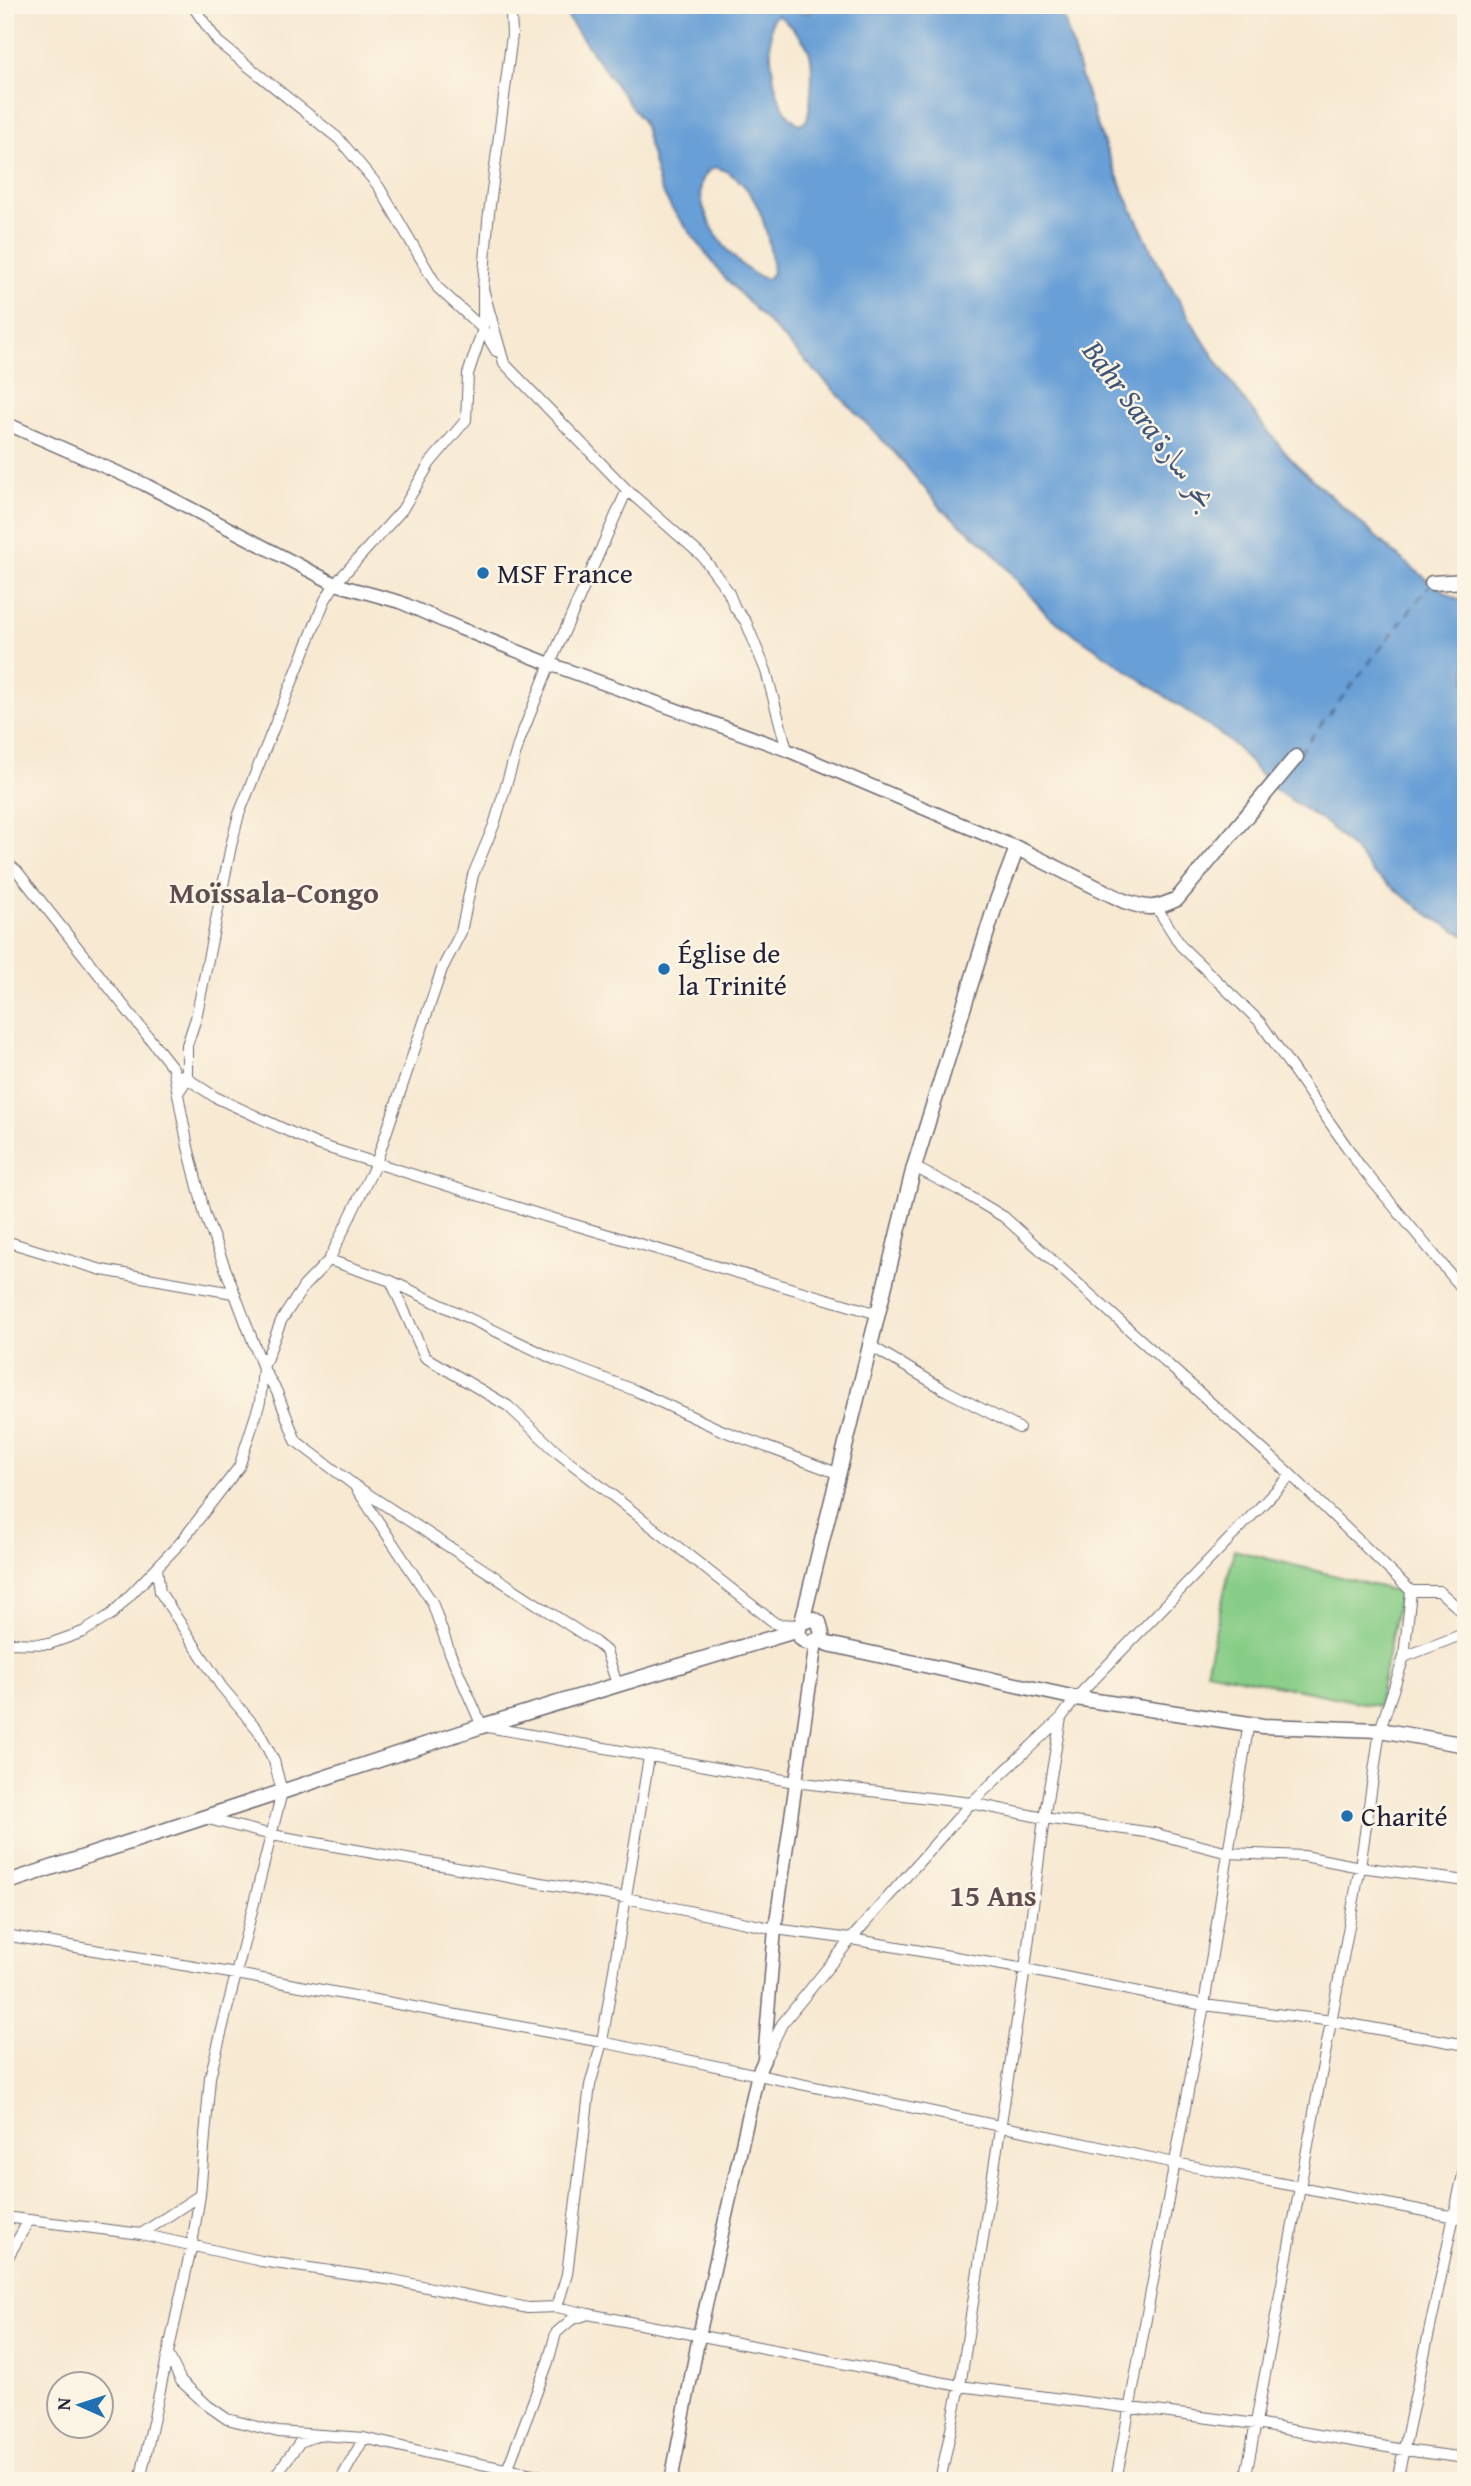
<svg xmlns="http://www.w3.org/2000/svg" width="1471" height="2486" font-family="'Gentium Book Plus',Amiri,serif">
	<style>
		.green { fill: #88cd87; stroke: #557861; stroke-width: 2 }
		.water { fill: #679fd6; stroke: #446088; stroke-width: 2; fill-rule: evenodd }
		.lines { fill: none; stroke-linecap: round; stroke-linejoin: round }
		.ferry { stroke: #3e5479; stroke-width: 2; stroke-dasharray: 9 7; stroke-linecap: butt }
		.minor-casing { stroke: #6d6870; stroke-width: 12 }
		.tertiary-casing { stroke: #6d6870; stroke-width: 15 }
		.secondary-casing { stroke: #6d6870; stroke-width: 17 }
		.minor { stroke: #fff; stroke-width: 10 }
		.tertiary { stroke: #fff; stroke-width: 12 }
		.secondary { stroke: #fff; stroke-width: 14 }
		.poi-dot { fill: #1f6fb2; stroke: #fcf5e5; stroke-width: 2.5 }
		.labels { text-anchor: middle; stroke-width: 5; stroke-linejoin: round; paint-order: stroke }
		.poi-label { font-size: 28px; fill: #22223b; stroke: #fcf5e5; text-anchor: start }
		.water-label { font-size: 30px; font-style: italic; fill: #3e5479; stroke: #fcf5e5 }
		.neighbourhood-label { font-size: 30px; font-weight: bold; fill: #604d52; stroke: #fcf5e5 }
	</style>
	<rect width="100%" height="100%" fill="#fcf5e5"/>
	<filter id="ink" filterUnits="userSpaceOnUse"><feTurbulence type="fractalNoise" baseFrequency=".0143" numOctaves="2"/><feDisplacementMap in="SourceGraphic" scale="14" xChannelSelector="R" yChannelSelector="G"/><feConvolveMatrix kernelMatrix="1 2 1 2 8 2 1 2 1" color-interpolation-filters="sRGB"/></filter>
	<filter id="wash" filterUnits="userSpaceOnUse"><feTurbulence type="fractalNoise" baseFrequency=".00686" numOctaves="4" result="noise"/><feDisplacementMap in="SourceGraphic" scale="28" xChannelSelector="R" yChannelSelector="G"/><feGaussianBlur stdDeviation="1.57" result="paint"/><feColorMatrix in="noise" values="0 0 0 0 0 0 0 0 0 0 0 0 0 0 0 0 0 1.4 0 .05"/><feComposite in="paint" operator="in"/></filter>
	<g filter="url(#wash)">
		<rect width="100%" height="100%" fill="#f7e9d2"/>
		<!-- green -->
		<path class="green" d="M1234,1550L1400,1592L1378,1706L1206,1671Z"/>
		<!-- water -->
		<path class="water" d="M562,5H796L804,13L810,12L814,5H1060C1076,59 1091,114 1113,166C1155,268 1213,366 1284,451C1303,473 1328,493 1350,513C1386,546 1422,580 1466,604V936L1433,918L1373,873L1358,854L1327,824L1273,788L1236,747L1219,733L1048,616L988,547L943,510L895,453L724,277L672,209L660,188L643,123L570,21ZM777,15C788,22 807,41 810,54C814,68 811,109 806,122L800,124C771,111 768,48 772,20ZM716,167C759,181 769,233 773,272L768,279C731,274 673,183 716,167Z"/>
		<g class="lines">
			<!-- ferry -->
			<path class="ferry" d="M1299,753L1429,586"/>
		</g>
	</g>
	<g filter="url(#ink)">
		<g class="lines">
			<defs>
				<path id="minor" d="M192,5L218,42L339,139L379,187L438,288L483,329L496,351
					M511,14L512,35L488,221L483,289L504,363L627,490L702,556L728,591L735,608L746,622L766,671L787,750
					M5,861L17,871L173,1068L188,1147L205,1215L263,1368L277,1392L296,1441L354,1485L595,1642L606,1651L617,1684
					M1157,908L1181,946L1260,1022L1360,1166L1466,1293
					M182,1075L215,1097L316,1144L541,1215L878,1314
					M178,1093L187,1079V1045L196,1018L231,846L239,814L325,600L335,584L402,510L430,463L466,420L468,374L483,329V289
					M914,1167L959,1190L1004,1217L1291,1475L1411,1591H1439L1466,1615
					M5,1241L102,1270L233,1293
					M329,1260L391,1281L556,1360L634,1390L721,1430L837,1473
					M391,1281L425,1357L508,1406L557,1452L776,1624L799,1625
					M871,1346L947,1391L1019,1428
					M354,1485L432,1602L450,1653L482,1726L795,1782L971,1803L1044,1818L1153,1833L1228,1853L1304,1856L1360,1867L1466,1881
					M5,1643L49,1644L83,1632L112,1614L181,1542L239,1467L260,1402L263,1368L281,1321L304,1286L329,1260L376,1163L442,969L461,932L473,875L494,825L520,739L550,664L627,490
					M1404,1657L1466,1633
					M204,1818L272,1835L626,1898L775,1929L851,1939L1025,1969L1204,2005L1333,2021L1466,2045
					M5,1935L236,1974L602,2042L1175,2163L1466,2219
					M767,2055L782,2024L851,1939L971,1803L1061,1718L1076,1698L1291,1475
					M5,2217L29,2220
					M141,2234L261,2261L393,2280L528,2308L557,2307L588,2314
					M5,2262L29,2220L141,2234L200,2195
					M557,2307L567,2274L590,2085L602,2042L649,1757
					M168,2354L181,2381L207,2405L227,2419L278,2432L364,2438L445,2457L568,2481
					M140,2481L192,2244L200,2195L210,2077L282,1792L274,1761L258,1730L221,1686L160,1592L157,1568
					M271,2481L300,2442L313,2437
					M340,2481L364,2438
					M505,2481L507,2470L548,2362L556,2333L571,2320L588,2314L960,2386L1256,2424L1404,2450L1466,2458
					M940,2481L960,2386L1025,1969L1044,1818L1061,1718
					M1116,2481L1204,2005L1249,1722
					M1245,2481L1360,1867L1380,1730L1404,1657L1411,1591
					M1397,2481L1466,2160"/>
				<path id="tertiary" d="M5,423L144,484L335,584L400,602L459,628L550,664L787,750L1017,848
					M671,2481L699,2336L758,2073L764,2060L775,1929L816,1642"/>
				<path id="secondary" d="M1432,583L1466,581
					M802,1622L914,1167L996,903L1017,848L1124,901C1148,909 1154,910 1177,899L1296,757
					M819,1639L822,1634L819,1622L814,1619L802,1622C793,1636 805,1648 819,1639L828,1644L1076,1698L1263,1726L1380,1730L1466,1745
					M5,1883L482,1726L798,1630"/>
			</defs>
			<!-- minor casing -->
			<use href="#minor" class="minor-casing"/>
			<!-- tertiary casing -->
			<use href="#tertiary" class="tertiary-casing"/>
			<!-- secondary casing -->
			<use href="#secondary" class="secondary-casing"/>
			<!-- minor -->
			<use href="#minor" class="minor"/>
			<!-- tertiary -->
			<use href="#tertiary" class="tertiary"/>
			<!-- secondary -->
			<use href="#secondary" class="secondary"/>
		</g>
	</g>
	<!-- markers -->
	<g class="poi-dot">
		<circle cx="483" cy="573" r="7"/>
		<circle cx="664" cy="969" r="7"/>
		<circle cx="1347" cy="1816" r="7"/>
	</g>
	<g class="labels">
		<!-- poi labels -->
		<g class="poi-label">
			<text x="497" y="583">MSF France</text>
			<text x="678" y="963">Église de<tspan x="678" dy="32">la Trinité</tspan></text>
			<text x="1361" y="1826">Charité</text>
		</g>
		<!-- water labels -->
		<g class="water-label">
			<text transform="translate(1150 425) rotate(53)" y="10">Bahr Sara بحر سارة</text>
		</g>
		<!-- neighbourhood labels -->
		<g class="neighbourhood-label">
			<text x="274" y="903">Moïssala-Congo</text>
			<text x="993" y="1906">15 Ans</text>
		</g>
	</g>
	<!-- margin -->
	<rect width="1471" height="2486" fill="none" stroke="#fcf5e5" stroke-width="28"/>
	<!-- north arrow -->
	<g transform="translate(80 2405) rotate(273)"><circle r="33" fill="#fcf5e5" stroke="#a5a1a1" stroke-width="2"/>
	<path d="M0-5L12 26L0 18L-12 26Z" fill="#1f6fb2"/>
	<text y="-10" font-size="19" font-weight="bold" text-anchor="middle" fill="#22223b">N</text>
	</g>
</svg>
